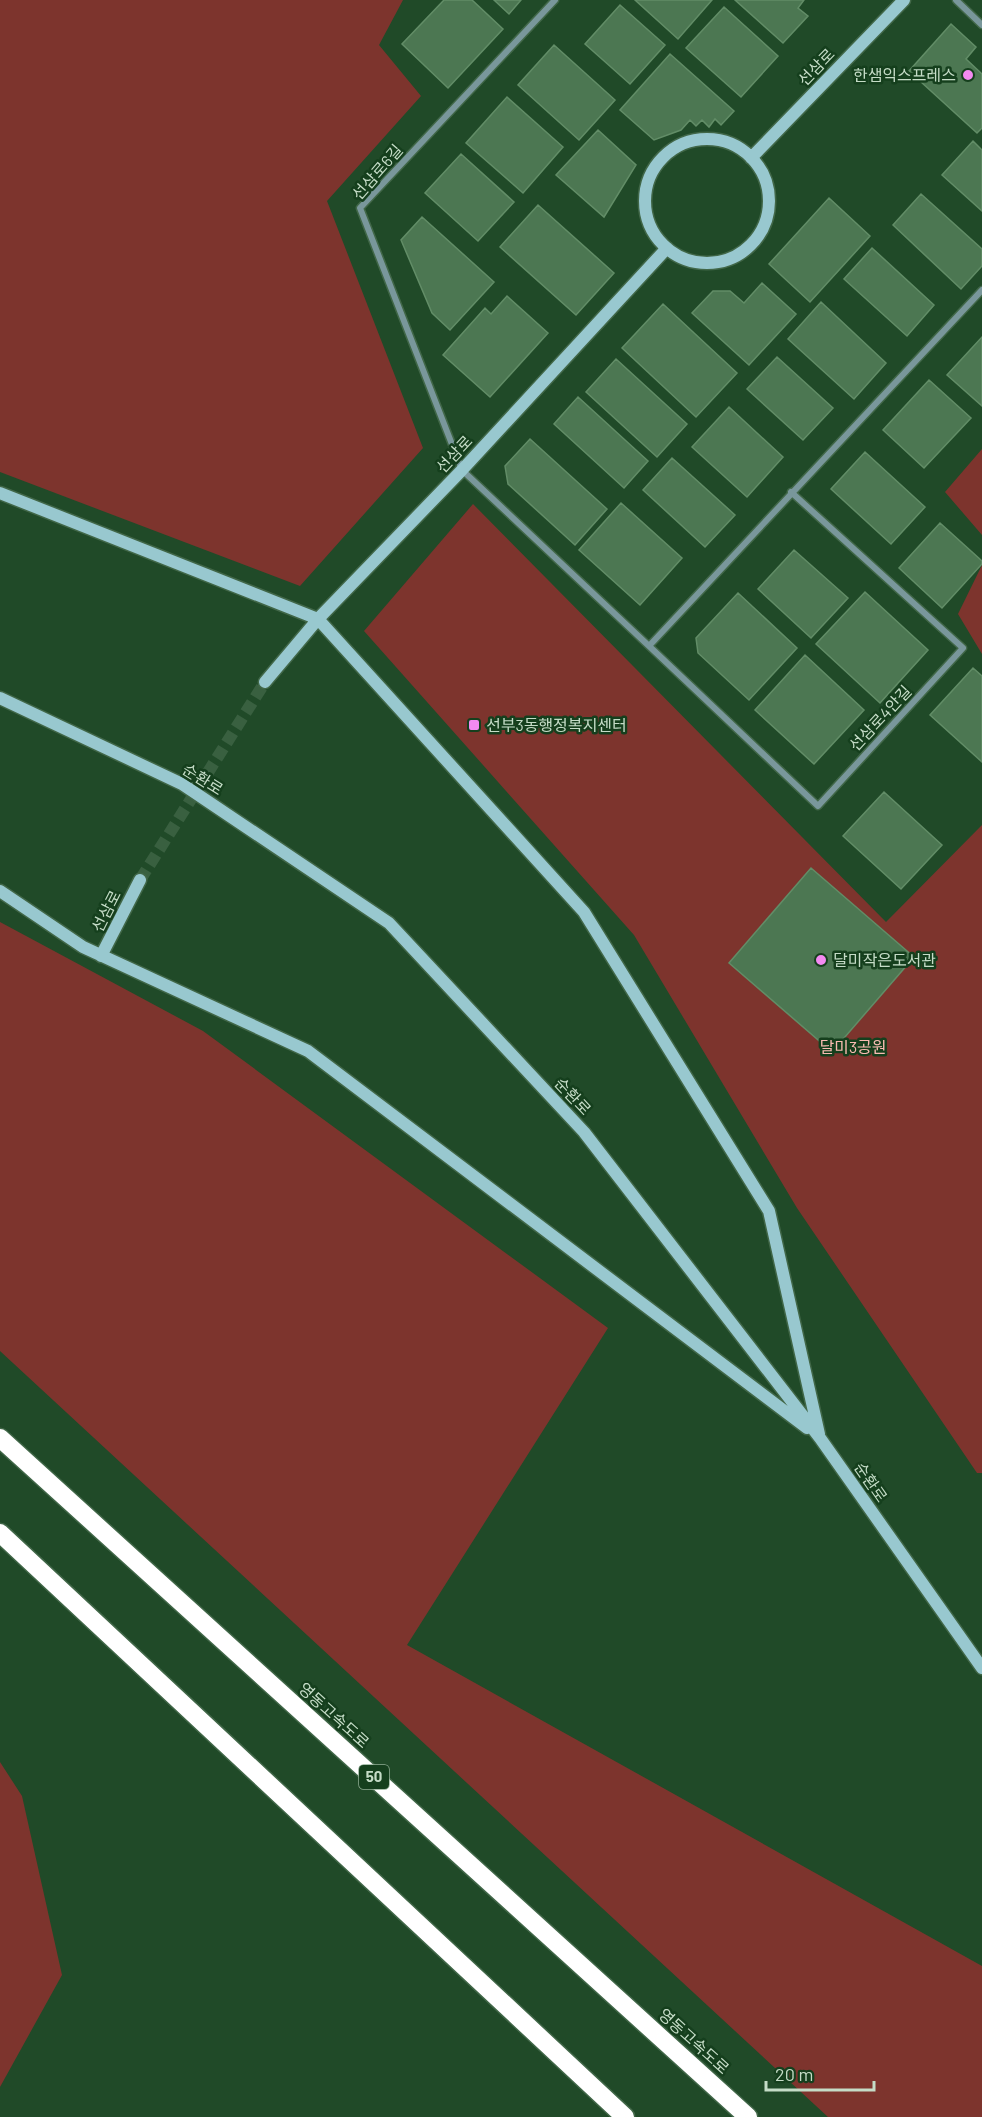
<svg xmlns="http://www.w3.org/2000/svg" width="982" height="2117" font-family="Barlow,'Noto Sans KR',sans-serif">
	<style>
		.green { fill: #7d342d }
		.building { fill: #4c7752; stroke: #628d67; stroke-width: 1.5 }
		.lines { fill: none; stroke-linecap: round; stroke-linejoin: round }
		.secondary-tunnel { stroke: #396040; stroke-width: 12; stroke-dasharray: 12 6; stroke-linecap: butt }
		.street-casing { stroke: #416748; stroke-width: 9 }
		.secondary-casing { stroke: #416748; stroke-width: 15 }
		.highway-casing { stroke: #416748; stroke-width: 21 }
		.street { stroke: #79979b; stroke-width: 6 }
		.secondary { stroke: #98c8cf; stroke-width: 12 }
		.highway { stroke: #fff; stroke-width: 18 }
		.poi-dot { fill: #f38af1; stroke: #153f1d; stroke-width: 2 }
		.labels { text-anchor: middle; stroke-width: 5; stroke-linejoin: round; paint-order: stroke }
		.shield { fill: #153f1d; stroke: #90ad94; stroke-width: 1.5 }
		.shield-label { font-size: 15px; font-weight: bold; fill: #c5dcc7 }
		.street-label { font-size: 16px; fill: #c5dcc7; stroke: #153f1d }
		.poi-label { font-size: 16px; fill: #c5dcc7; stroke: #153f1d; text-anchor: start }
		.park-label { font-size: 16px; fill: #f9bbb2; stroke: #153f1d }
	</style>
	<rect width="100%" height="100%" fill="#204a28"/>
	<!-- green -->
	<path class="green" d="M0,0H403L379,45L421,96L327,201L423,448L300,586L0,472Z
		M982,449V535L945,492Z
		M473,504L886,922L982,825V1473H977L797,1208L634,935L364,631Z
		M982,565V654L958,614Z
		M0,922L203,1031L608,1328L407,1645L982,1966V2117H828L0,1351Z
		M0,1762L22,1796L62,1975L0,2087Z"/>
	<!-- building -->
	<path class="building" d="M444,0H472L503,29L448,88L402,44Z
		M494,0H521L509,14Z
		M635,0H712L678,39Z
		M735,0H804L798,8L808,16L783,43Z
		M620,5L665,45L630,84L585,44Z
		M724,7L778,56L741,97L686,48Z
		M951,24L976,47L966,59L982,74V128L977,133L909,71Z
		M554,45L615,100L579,140L518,85Z
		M670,54L734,111L721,125L715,119L709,127L702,120L696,126L690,120L681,130L654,140L620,110Z
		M507,97L563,147L523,193L466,143Z
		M598,130L636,165L604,217L556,175Z
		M973,141L982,150V211L942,175Z
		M461,154L514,202L478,241L425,193Z
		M921,194L982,249V266L961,289L893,225Z
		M829,198L870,236L810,302L769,264Z
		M538,205L614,273L576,315L500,247Z
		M422,217L494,282L450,330L432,313L401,240Z
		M872,248L934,305L907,336L844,279Z
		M762,283L796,314L749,365L692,313L713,291H730L744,303Z
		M507,296L548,333L490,397L443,355L485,308L491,314Z
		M821,302L886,363L854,399L788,339Z
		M663,304L737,373L696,417L622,348Z
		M982,337V406L947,375Z
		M777,357L833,408L803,440L747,389Z
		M616,359L687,424L657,457L586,392Z
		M929,380L971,418L924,468L883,430Z
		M578,397L648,461L624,488L554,424Z
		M729,407L783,457L747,497L692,447Z
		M530,439L607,509L575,545L508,484L505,466Z
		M865,452L925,507L891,544L831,489Z
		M672,458L735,515L705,547L643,490Z
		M621,503L682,558L640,605L579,550Z
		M940,523L982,561V564L942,608L899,568Z
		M794,550L848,598L811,638L758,589Z
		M865,592L928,650L880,703L816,644Z
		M738,593L797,648L749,700L698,653L696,638Z
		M805,655L864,710L814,764L755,710Z
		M973,668L982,676V762L930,715Z
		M884,792L942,845L901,889L843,836Z
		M811,868L914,957L832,1052L729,963Z"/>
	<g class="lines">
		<!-- secondary-tunnel -->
		<path class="secondary-tunnel" d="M140,880L265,682"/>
		<defs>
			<path id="street" d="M555,0L360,208L462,470L649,646L982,290
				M956,0L982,25
				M649,646L818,806L963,648L791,492"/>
			<path id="secondary" d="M645 201a62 62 0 1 1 124 0a62 62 0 1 1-124 0Z
				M751,158L904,0
				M0,493L318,619L584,912L769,1211L819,1434
				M265,682L318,619L462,470L667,248
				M0,698L182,784L389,923L584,1132L820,1438L982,1668
				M0,891L83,947L308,1051L807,1428
				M101,956L140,880"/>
			<path id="highway" d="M0,1438L748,2117
				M0,1533L625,2117"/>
		</defs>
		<!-- street casing -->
		<use href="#street" class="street-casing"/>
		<!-- secondary casing -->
		<use href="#secondary" class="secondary-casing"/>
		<!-- highway casing -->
		<use href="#highway" class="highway-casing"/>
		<!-- street -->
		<use href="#street" class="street"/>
		<!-- secondary -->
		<use href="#secondary" class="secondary"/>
		<!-- highway -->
		<use href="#highway" class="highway"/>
	</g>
	<!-- markers -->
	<g class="poi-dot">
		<circle cx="968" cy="75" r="6"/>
		<rect x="468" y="719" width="12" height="12" rx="3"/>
		<circle cx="821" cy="960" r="6"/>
	</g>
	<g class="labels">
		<!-- shield labels -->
		<rect class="shield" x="359" y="1765" width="30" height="24" rx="4.5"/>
		<g class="shield-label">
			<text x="374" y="1782">50</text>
		</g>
		<!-- street labels -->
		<g class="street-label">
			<text transform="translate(816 67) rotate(-46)" y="6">선삼로</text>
			<text transform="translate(377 172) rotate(-49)" y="6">선삼로6길</text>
			<text transform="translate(454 454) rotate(-47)" y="6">선삼로</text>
			<text transform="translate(880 718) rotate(-47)" y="6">선삼로4안길</text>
			<text transform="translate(203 779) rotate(32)" y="6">순환로</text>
			<text transform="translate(106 911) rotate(-63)" y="6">선삼로</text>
			<text transform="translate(573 1096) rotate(47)" y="6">순환로</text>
			<text transform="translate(871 1482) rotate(55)" y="6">순환로</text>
			<text transform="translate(334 1715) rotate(42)" y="6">영동고속도로</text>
			<text transform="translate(694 2041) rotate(42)" y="6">영동고속도로</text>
		</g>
		<!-- poi labels -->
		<g class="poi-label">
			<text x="956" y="81" text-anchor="end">한샘익스프레스</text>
			<text x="486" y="731">선부3동행정복지센터</text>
			<text x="833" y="966">달미작은도서관</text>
		</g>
		<!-- park labels -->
		<g class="park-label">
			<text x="853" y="1053">달미3공원</text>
		</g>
	</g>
	<!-- scale -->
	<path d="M766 2081v9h108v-9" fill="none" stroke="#c5dcc7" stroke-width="3"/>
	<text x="775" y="2081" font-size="18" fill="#c5dcc7" stroke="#153f1d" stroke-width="4.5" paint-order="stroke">20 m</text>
</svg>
